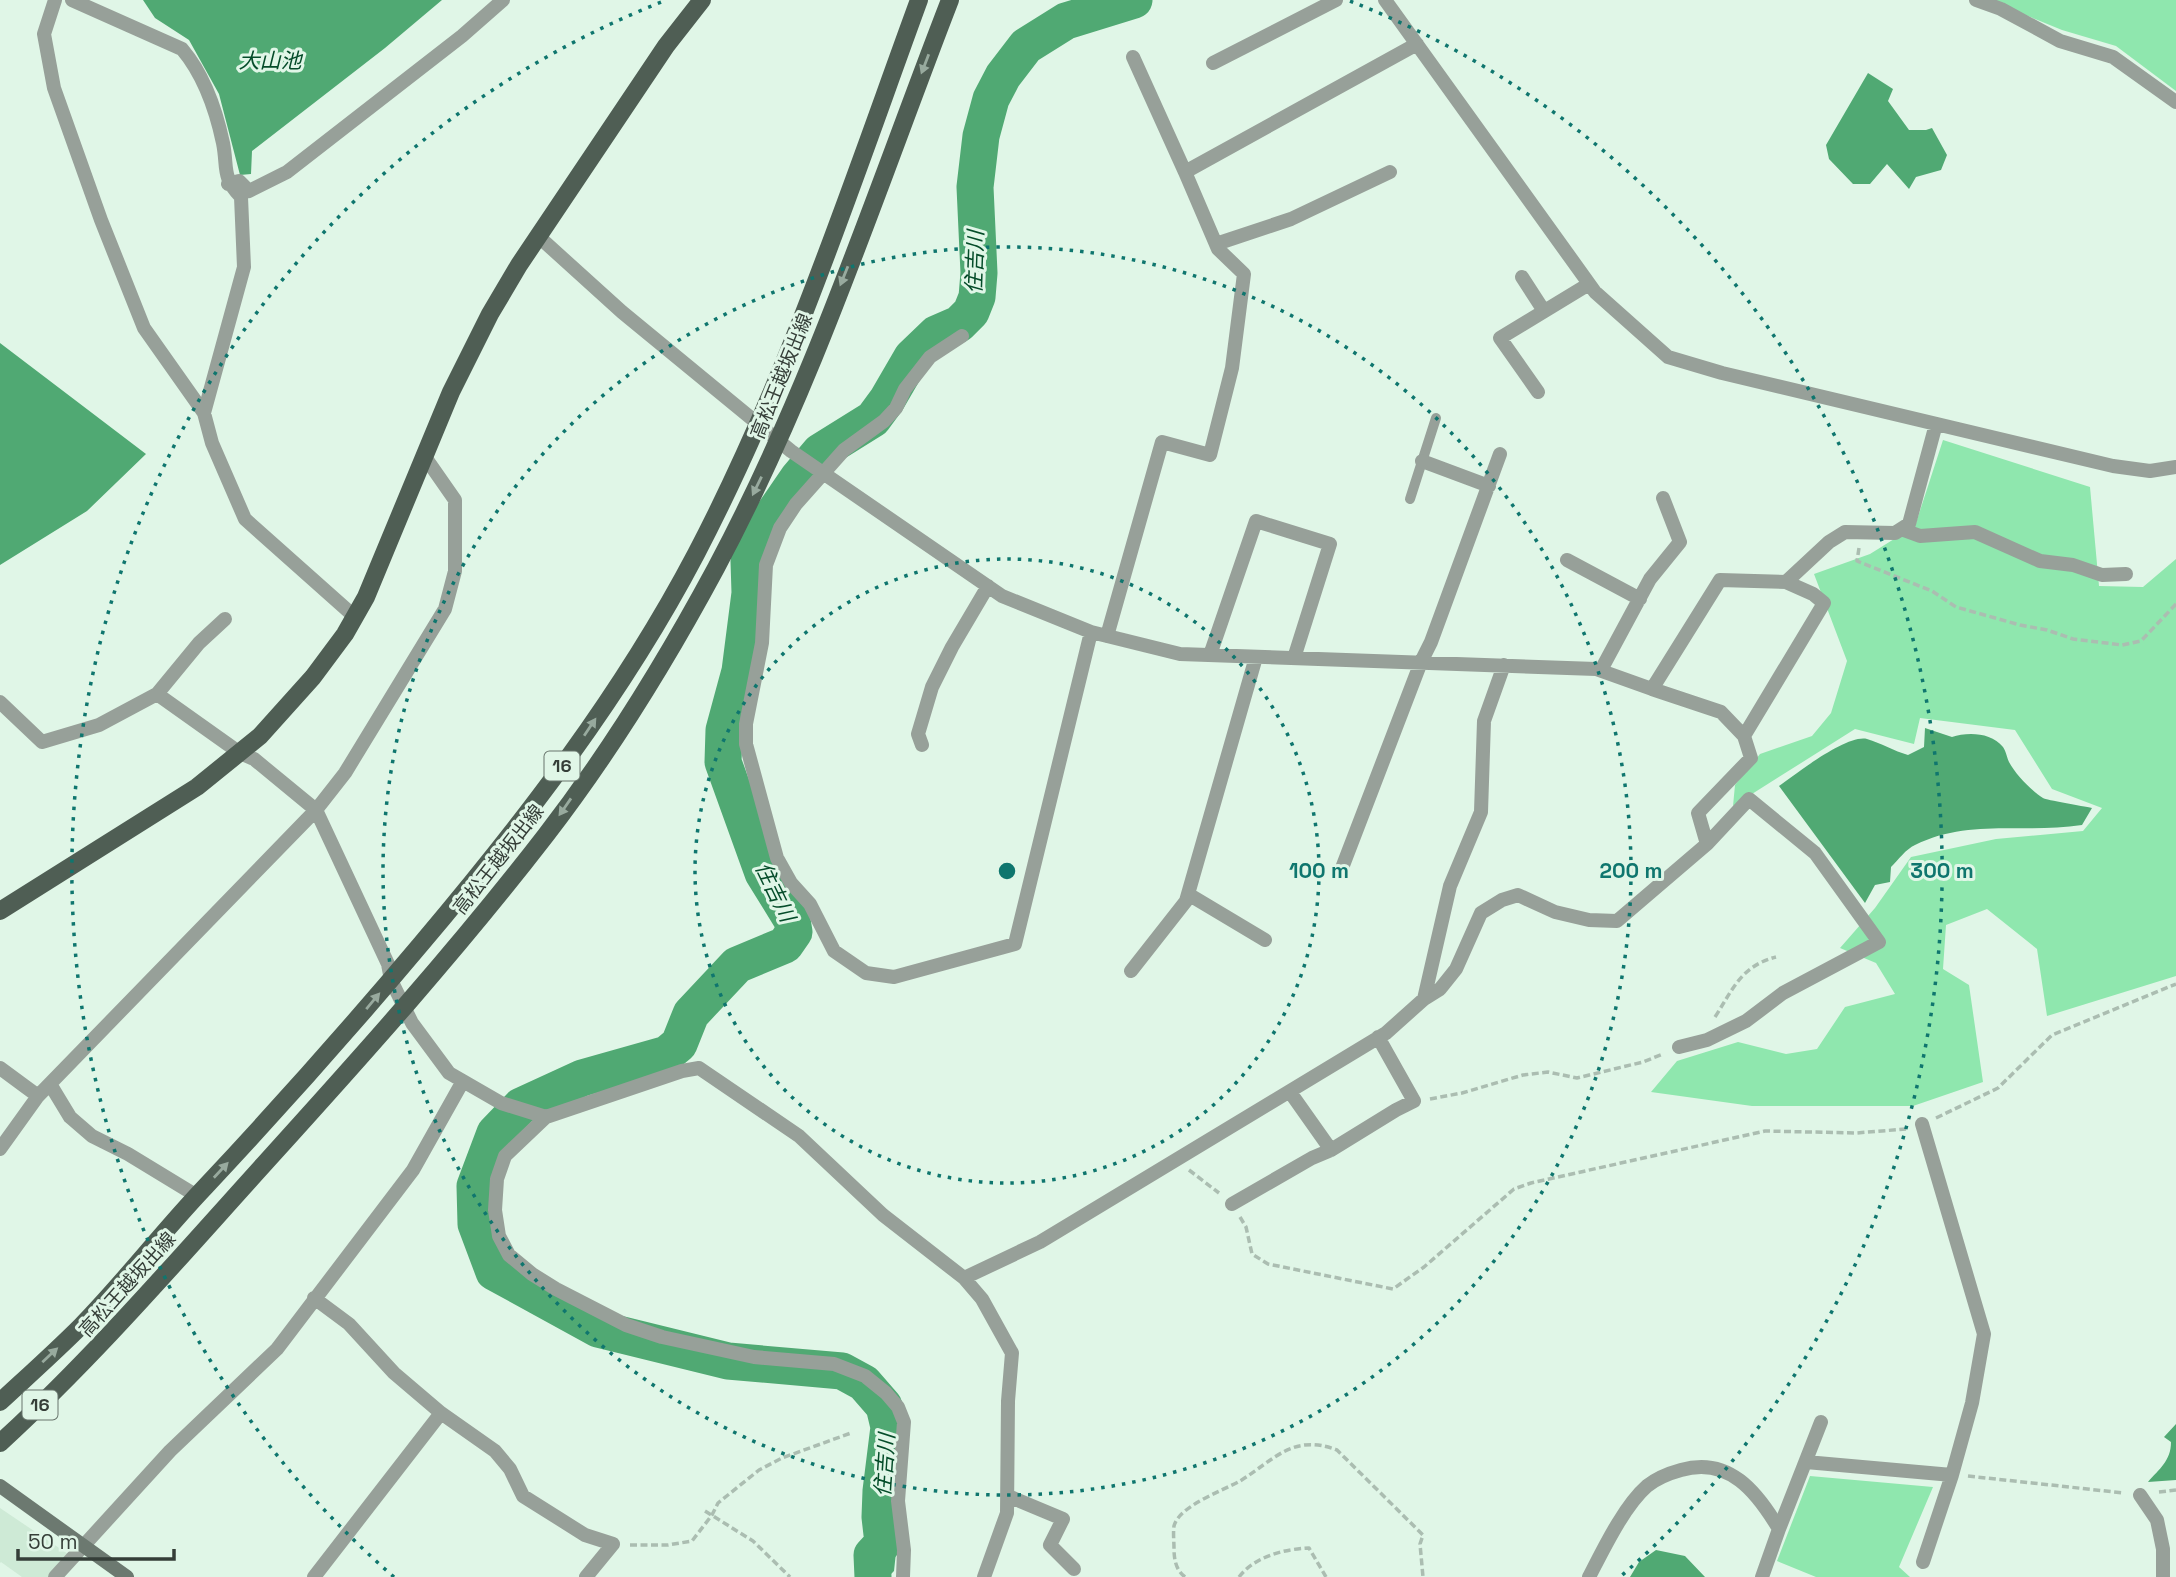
<svg xmlns="http://www.w3.org/2000/svg" width="2176" height="1577" font-family="'Space Grotesk','Noto Sans JP',sans-serif">
	<style>
		.built { fill: #ceead6 }
		.green { fill: #8fe7ae }
		.water { fill: #50a973 }
		.lines { fill: none; stroke-linecap: round; stroke-linejoin: round }
		.river { stroke: #50a973; stroke-width: 37 }
		.path { stroke: #abbdb1; stroke-width: 3.5; stroke-dasharray: 7 3.5; stroke-linecap: butt }
		.lane { stroke: #97a099; stroke-width: 10 }
		.street { stroke: #97a099; stroke-width: 14 }
		.secondary { stroke: #6c7970; stroke-width: 14 }
		.primary { stroke: #4f5e54; stroke-width: 18 }
		.oneway { fill: #98aa9e }
		.ring { fill: none; stroke: #0f766e; stroke-width: 3.5; stroke-dasharray: 3.5 7 }
		.labels { text-anchor: middle; stroke-width: 6; stroke-linejoin: round; paint-order: stroke }
		.shield { fill: #e0f6e7; stroke: #68756c; stroke-width: 2 }
		.shield-label { font-size: 18px; font-weight: bold; fill: #353e38 }
		.street-label { font-size: 19px; fill: #353e38; stroke: #e0f6e7 }
		.water-label { font-size: 21px; font-style: italic; fill: #044c29; stroke: #e0f6e7 }
		.centre { fill: #0f766e; stroke: #e0f6e7; stroke-width: 3.5 }
		.ring-label { font-size: 21px; text-anchor: middle; font-weight: bold; fill: #0f766e; stroke: #e0f6e7; stroke-width: 6; stroke-linejoin: round; paint-order: stroke }
	</style>
	<rect width="100%" height="100%" fill="#e0f6e7"/>
	<!-- built -->
	<path class="built" d="M0,1508L68,1554L49,1577H22L1,1562L0,1563Z"/>
	<!-- green -->
	<path class="green" d="M1989,0H2176V91L2116,46L2062,30Z
		M1943,440L2090,487L2099,586L2143,587L2176,559V976L2047,1016L2037,949L1987,909L1946,925L1943,969L1969,985L1983,1082L1913,1106H1752L1651,1092L1677,1061L1738,1042L1786,1054L1817,1049L1845,1007L1895,994L1876,963L1840,948L1875,908L1911,857L1996,839L2083,831L2102,808L2052,789L2015,730L1920,718L1914,744L1855,729L1733,806L1735,785L1760,754L1812,736L1831,713L1847,661L1814,574L1870,554L1915,526Z
		M1810,1476L1933,1487L1899,1567L1910,1577H1816L1777,1561Z"/>
	<!-- water -->
	<path class="water" d="M143,0H442L385,48L252,151L251,174L240,175L219,94L189,40L155,18Z
		M1868,73L1893,89L1888,101L1909,130H1926L1932,128L1947,155L1941,170L1916,177L1909,189L1887,164L1870,184H1853L1829,159L1826,145Z
		M0,343L146,454L87,511L0,565Z
		M1925,728L1952,737C1967,732 1991,732 2003,747C2006,751 2007,758 2009,762C2016,775 2031,790 2043,798C2046,800 2083,806 2092,808L2082,825C2026,834 1968,818 1915,845C1906,849 1898,860 1891,867L1890,882L1875,885L1865,903L1779,786C1796,774 1847,734 1867,739C1881,743 1894,751 1908,755L1924,747Z
		M2176,1424V1480L2148,1482C2159,1469 2171,1461 2171,1442L2164,1437Z
		M870,1542L897,1543L894,1571L888,1577H883L877,1561L876,1577H870Z
		M1656,1550L1685,1556L1705,1577H1630L1639,1562Z"/>
	<g class="lines">
		<!-- river -->
		<path class="river" d="M873,1577L872,1555L883,1543L880,1517L881,1491L889,1427L884,1406L864,1383L842,1371L728,1361L598,1329L494,1272L476,1224L475,1186L495,1133L521,1106L582,1078L667,1054L679,1044L691,1014L737,965L785,945L794,932L792,920L763,873L723,762L724,730L740,671L750,593L749,561L767,523L798,478L820,452L873,419L887,400L912,357L936,334L959,324L971,312L977,297L979,273L975,187L981,136L991,99L1003,76L1026,46L1066,21L1134,0"/>
		<!-- path -->
		<path class="path" d="M1859,548L1857,561L1932,591L1956,607L2020,625L2047,630L2073,639L2122,645L2141,641L2176,604
			M1715,1017C1733,989 1741,966 1776,957
			M1430,1099L1462,1093L1523,1075L1548,1072L1577,1078L1643,1062L1663,1054
			M1936,1118L1998,1088L2052,1035L2176,984
			M1189,1170L1219,1193
			M1240,1217L1246,1227L1252,1254L1268,1264L1393,1289L1424,1267L1514,1189L1531,1183L1765,1131L1856,1133L1906,1129
			M1968,1476L2124,1493
			M2159,1492L2176,1490
			M705,1511L753,1541L790,1577
			M630,1545H668L692,1541L712,1515L718,1503L759,1470L782,1458L851,1433
			M1185,1577C1176,1570 1174,1560 1174,1548C1174,1542 1173,1533 1174,1526C1179,1506 1222,1491 1240,1481C1274,1460 1293,1433 1337,1450L1423,1535L1420,1544L1423,1577
			M1239,1577C1255,1556 1285,1549 1309,1548L1326,1577"/>
		<!-- lane -->
		<path class="lane" d="M1410,499L1436,418"/>
		<!-- street -->
		<path class="street" d="M55,0L44,34L54,88L101,220L144,328L204,413L212,443L245,519L355,617
			M72,0L182,49C204,75 216,110 223,143C228,168 221,176 241,197L244,267L204,413
			M1385,0L1595,292L1668,357L1722,373L2113,466L2150,471L2176,467
			M1976,0L2001,9L2060,41L2113,57L2176,102
			M1133,57L1185,172
			M1213,63L1336,0
			M228,184L239,181L249,191L287,172L462,36L503,0
			M538,236L622,312L791,451L1002,596L1091,632L1180,654L1596,669L1652,689L1720,580L1786,582L1829,542L1845,532L1895,533L1909,524L1936,424
			M1216,244L1291,219L1390,172
			M1522,277L1544,311
			M962,336L930,357L905,389L896,408L884,421L844,450L796,504L780,528L766,565L762,643L746,724V744L777,858L791,883L810,904L834,951L866,973L894,977L1015,944L1091,632
			M1538,392L1500,338L1589,284
			M1422,461L1489,486
			M1901,529L1920,536L1975,532L2040,561L2073,565L2102,575L2126,574
			M1567,560L1640,599
			M1107,636L1162,442L1210,455L1232,368L1244,274L1218,249L1185,172L1417,44
			M1210,655L1256,521L1330,544L1294,658
			M1601,670L1650,579L1680,542L1663,498
			M1652,689L1721,712L1744,736L1824,603L1813,594L1786,582
			M157,694L199,643L225,619
			M0,702L42,742L99,725L157,694L240,753L254,759L316,810L388,964L391,980L412,1023L449,1073L501,1103L546,1117
			M922,745L918,734L932,687L952,647L988,586
			M1707,844L1698,813L1751,758L1744,736
			M1342,868L1421,662L1431,642L1500,454
			M1188,894L1265,940
			M1131,971L1186,901L1256,657
			M1424,999L1450,886L1481,812L1484,721L1504,665
			M0,1068L38,1096
			M50,1084L70,1117L92,1136L128,1154L197,1196
			M1290,1092L1331,1150
			M1922,1124L1984,1334L1972,1403L1952,1475L1923,1562
			M0,1149L38,1096L316,810L345,773L445,609L455,571V500L425,457
			M1232,1204L1312,1158L1331,1150L1396,1110L1414,1101L1378,1037
			M964,1278L1040,1242L1386,1033L1424,999L1440,989L1456,969L1481,913L1502,900L1518,895L1555,912L1589,920L1617,921L1707,844L1749,799L1815,853L1879,942L1783,993L1746,1021L1707,1040L1679,1047
			M314,1298L349,1324L394,1373L441,1413L495,1451L510,1469L523,1496L585,1535L613,1544L586,1577
			M1806,1462L1952,1475
			M2140,1495L2157,1520L2163,1549V1577
			M1008,1496L1063,1519L1050,1545L1074,1569
			M1779,1529L1821,1422
			M55,1577L170,1451L277,1349L413,1170L463,1081
			M314,1577L441,1413
			M903,1577L904,1550L898,1501L904,1422L898,1407L886,1393L865,1376L834,1364L754,1357L662,1337L626,1325L556,1289L532,1274L509,1255L499,1236L495,1210L497,1179L505,1156L546,1117L682,1071L699,1068L799,1136L883,1215L964,1278L982,1299L1012,1353L1008,1401L1007,1513L984,1577
			M1589,1577C1603,1550 1624,1506 1647,1486C1657,1478 1670,1473 1681,1470C1729,1456 1757,1492 1779,1529L1762,1577"/>
		<!-- secondary -->
		<path class="secondary" d="M0,1486L127,1577"/>
		<!-- primary -->
		<path class="primary" d="M0,911L197,787L260,736L313,677L345,634L366,597L451,392L490,314L519,265L666,46L702,0
			M0,1402C27,1377 55,1352 81,1326C125,1281 163,1231 206,1186C280,1107 352,1026 421,944C524,822 622,695 696,554C788,378 851,186 919,0
			M0,1443C95,1356 179,1258 266,1162C362,1056 458,949 546,835C610,752 666,661 716,568C812,388 876,191 950,0"/>
	</g>
	<!-- one-way arrows -->
	<defs><path id="oneway-solid" d="M-6-.8H1V-3.2L6.5 0L1 3.2V.8H-6Z" transform="scale(1.75)"/></defs>
	<g class="oneway">
		<use href="#oneway-solid" transform="translate(925 64) rotate(111)"/>
		<use href="#oneway-solid" transform="translate(844 276) rotate(112)"/>
		<use href="#oneway-solid" transform="translate(757 486) rotate(116)"/>
		<use href="#oneway-solid" transform="translate(590 727) rotate(-56)"/>
		<use href="#oneway-solid" transform="translate(565 807) rotate(125)"/>
		<use href="#oneway-solid" transform="translate(373 1001) rotate(-50)"/>
		<use href="#oneway-solid" transform="translate(221 1170) rotate(-47)"/>
		<use href="#oneway-solid" transform="translate(50 1355) rotate(-43)"/>
	</g>
	<!-- distance rings -->
	<g class="ring">
		<circle cx="1007" cy="871" r="312"/>
		<circle cx="1007" cy="871" r="624"/>
		<path d="M394 1577A935 935 0 0 1 664 1M1350 1A935 935 0 0 1 1620 1577"/>
	</g>
	<g class="labels">
		<!-- shield labels -->
		<g class="shield">
			<rect x="544.5" y="751.5" width="35" height="29" rx="5"/>
			<rect x="22.5" y="1390.5" width="35" height="29" rx="5"/>
		</g>
		<g class="shield-label">
			<text x="562" y="772">16</text>
			<text x="40" y="1411">16</text>
		</g>
		<!-- street labels -->
		<g class="street-label">
			<text transform="translate(781 376) rotate(-68)" y="7">高松王越坂出線</text>
			<text transform="translate(498 859) rotate(-52)" y="7">高松王越坂出線</text>
			<text transform="translate(127 1284) rotate(-48)" y="7">高松王越坂出線</text>
		</g>
		<!-- water labels -->
		<g class="water-label">
			<text x="270" y="68">大山池</text>
			<text transform="translate(975 262) rotate(-88)" y="7">住吉川</text>
			<text transform="translate(775 892) rotate(64)" y="7">住吉川</text>
			<text transform="translate(885 1465) rotate(-86)" y="7">住吉川</text>
		</g>
	</g>
	<circle cx="1007" cy="871" r="10" class="centre"/>
	<g class="ring-label">
		<text x="1319" y="878">100 m</text>
		<text x="1631" y="878">200 m</text>
		<text x="1942" y="878">300 m</text>
	</g>
	<!-- scale -->
	<path d="M18 1549v10h156v-10" fill="none" stroke="#353e38" stroke-width="3.5"/>
	<text x="28" y="1549" font-size="21" fill="#353e38" stroke="#e0f6e7" stroke-width="5" paint-order="stroke">50 m</text>
</svg>
